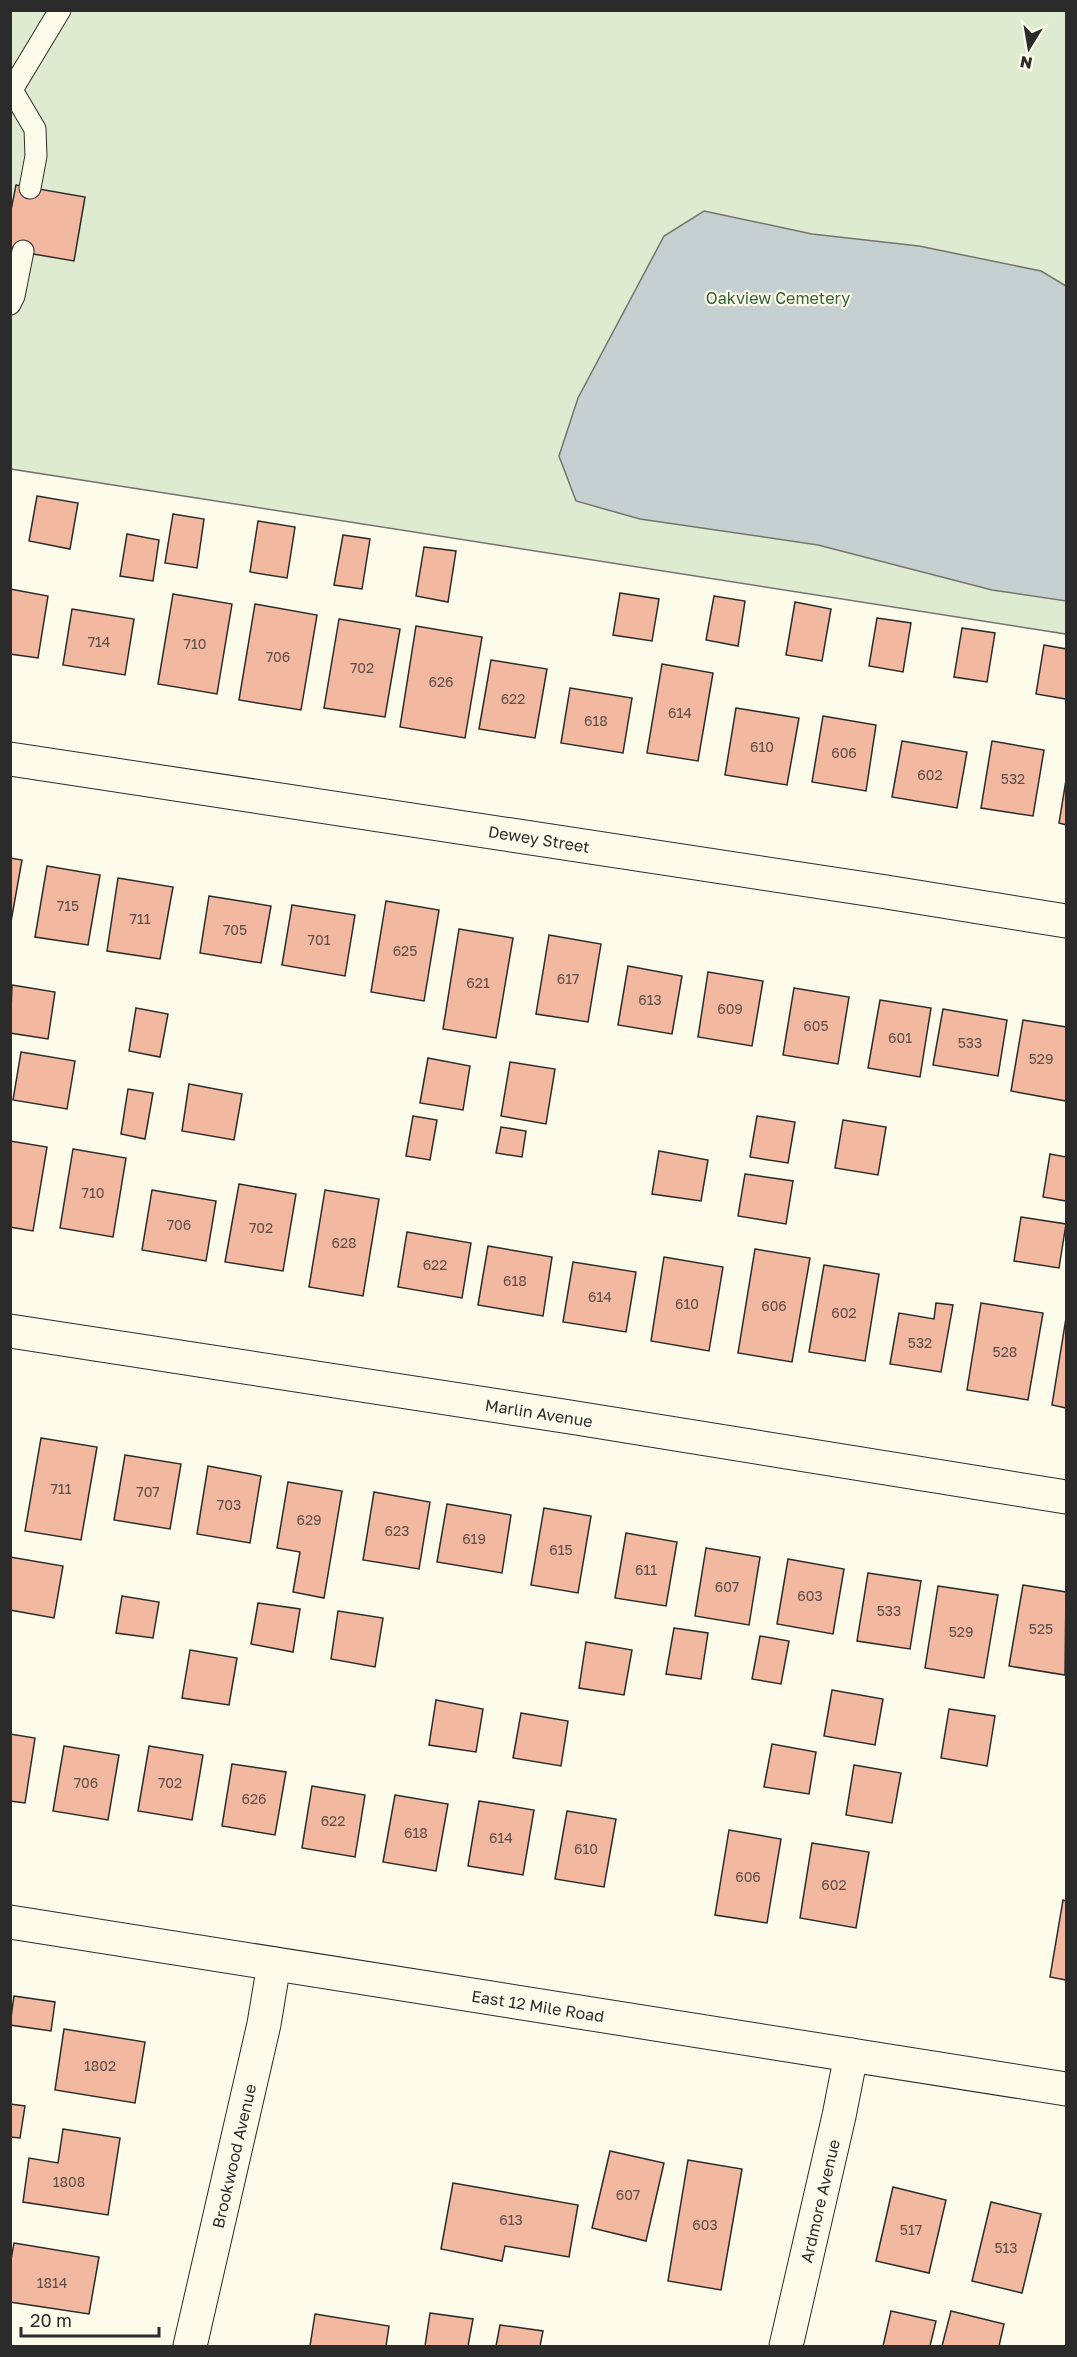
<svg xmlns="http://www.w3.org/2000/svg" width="1077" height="2357" font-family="'Golos Text',sans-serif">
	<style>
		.green { fill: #deebd1; stroke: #74746e; stroke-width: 1.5 }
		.water { fill: #c7d0d0; stroke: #74746e; stroke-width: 1.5 }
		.building { fill: #f2b8a0; stroke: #2b2b2b; stroke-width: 1.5 }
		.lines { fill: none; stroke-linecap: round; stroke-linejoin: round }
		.lane-casing { stroke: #2b2b2b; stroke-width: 23 }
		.street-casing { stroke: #2b2b2b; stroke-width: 35 }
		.secondary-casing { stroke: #2b2b2b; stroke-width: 35 }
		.lane { stroke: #fdfbea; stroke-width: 21 }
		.street { stroke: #fdfbea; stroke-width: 33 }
		.secondary { stroke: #fdfbea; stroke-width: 33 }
		.labels { text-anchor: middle; stroke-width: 4.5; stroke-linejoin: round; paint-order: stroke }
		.number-label { font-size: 14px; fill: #5d4e48 }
		.park-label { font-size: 16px; fill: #34623c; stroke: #fdfbea }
		.street-label { font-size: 16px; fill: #2b2b2b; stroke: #fdfbea }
	</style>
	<rect width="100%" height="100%" fill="#fdfbea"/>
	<!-- green -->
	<path class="green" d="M10,11H1066V634L11,469Z"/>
	<!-- water -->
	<path class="water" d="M704,211L812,234L919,246L1041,271L1066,286V601L992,590L818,545L640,519L576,501L559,456L578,398L664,236Z"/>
	<!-- building -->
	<path class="building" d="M16,185L85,197L74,261L10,250V215Z
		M37,496L78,503L70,549L29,541Z
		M173,514L204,519L197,568L165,563Z
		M258,521L295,527L287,578L250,572Z
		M127,534L159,540L153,581L120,576Z
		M343,535L370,539L362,589L334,585Z
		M424,547L456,551L448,602L416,596Z
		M10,589L48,596L38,658L10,654Z
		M620,593L659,599L652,641L613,635Z
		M173,594L232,604L217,694L158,684Z
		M714,596L745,601L738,646L706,640Z
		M795,602L831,609L822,661L786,655Z
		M255,604L317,615L301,710L239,700Z
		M72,609L134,619L125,675L63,665Z
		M877,618L911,623L903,672L869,666Z
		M339,619L400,629L385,717L324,708Z
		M416,626L482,637L465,738L400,727Z
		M962,628L995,633L987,682L954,677Z
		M1044,645L1066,649V699L1036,694Z
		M491,660L547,669L535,738L479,729Z
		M662,664L713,673L698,761L647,753Z
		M570,688L632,698L623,753L561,743Z
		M736,708L799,718L787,785L725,775Z
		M823,716L876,725L866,791L812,782Z
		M902,741L967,752L957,808L892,797Z
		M992,741L1044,750L1033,816L981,808Z
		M1066,780V825L1059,823Z
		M10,858L22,860L10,927Z
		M47,866L100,875L88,945L35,937Z
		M118,878L173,887L160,959L107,951Z
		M209,896L271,906L261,963L200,953Z
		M386,901L439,910L424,1001L371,992Z
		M292,905L355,915L345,976L282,965Z
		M459,929L513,938L496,1038L443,1029Z
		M549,935L601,944L588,1022L536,1014Z
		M628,966L682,976L672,1034L618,1025Z
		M708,972L763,981L752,1046L698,1037Z
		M12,985L55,992L48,1039L10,1033Z
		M794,988L849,997L838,1064L783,1055Z
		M880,1000L931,1008L920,1077L868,1068Z
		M136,1008L168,1014L160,1057L129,1051Z
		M943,1009L1007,1020L998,1076L933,1065Z
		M1023,1020L1066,1027V1101L1011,1091Z
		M21,1052L75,1061L67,1109L13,1100Z
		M428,1058L470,1066L463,1110L420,1103Z
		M510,1062L555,1069L546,1124L501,1116Z
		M189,1084L242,1094L234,1140L182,1131Z
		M128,1089L153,1093L145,1139L121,1134Z
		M413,1116L437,1120L430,1160L406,1156Z
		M757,1116L795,1122L788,1163L750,1157Z
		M843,1120L886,1127L878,1175L835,1168Z
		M501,1127L526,1131L522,1157L496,1153Z
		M10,1141L47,1147L33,1231L10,1227Z
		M73,1149L126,1158L113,1237L60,1228Z
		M659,1151L708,1160L701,1201L652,1194Z
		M1050,1154L1066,1157V1201L1043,1197Z
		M745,1174L793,1181L786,1224L738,1216Z
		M239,1184L296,1194L283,1271L225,1262Z
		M152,1190L216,1201L206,1261L142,1250Z
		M325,1190L379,1199L363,1296L309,1287Z
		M1021,1217L1066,1224L1059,1268L1014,1261Z
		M407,1232L471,1243L462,1298L398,1287Z
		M488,1246L552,1257L543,1316L478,1305Z
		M755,1249L810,1258L792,1362L738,1353Z
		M664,1257L723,1267L709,1351L651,1341Z
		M573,1262L636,1272L626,1332L563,1322Z
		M824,1265L879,1274L865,1361L809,1352Z
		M936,1303L953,1305L941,1372L890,1364L899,1313L934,1319Z
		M981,1303L1043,1313L1028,1400L967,1390Z
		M1066,1318V1408L1052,1405Z
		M41,1438L97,1447L81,1540L25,1531Z
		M125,1455L181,1464L170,1529L114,1520Z
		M208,1466L261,1476L250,1543L197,1534Z
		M288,1482L342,1491L324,1598L293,1592L300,1552L277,1548Z
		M374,1492L430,1502L419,1569L363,1560Z
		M447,1504L511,1515L502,1573L437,1562Z
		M544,1508L591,1516L578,1593L531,1585Z
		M626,1533L677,1542L666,1606L615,1598Z
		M706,1548L760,1557L749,1625L695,1616Z
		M10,1557L63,1566L54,1618L10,1610Z
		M788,1559L844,1569L833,1634L777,1624Z
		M868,1573L921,1581L910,1649L857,1641Z
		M1023,1585L1066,1592L1065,1675L1009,1666Z
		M938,1586L998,1595L984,1678L925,1668Z
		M122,1596L159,1602L153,1638L116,1633Z
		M258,1603L300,1609L293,1652L251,1644Z
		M338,1611L383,1618L375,1667L331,1659Z
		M674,1628L708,1633L701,1679L666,1674Z
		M760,1636L789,1641L781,1684L752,1679Z
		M586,1642L632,1650L624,1695L579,1688Z
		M190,1650L237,1658L229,1705L182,1698Z
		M832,1690L883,1699L875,1745L824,1736Z
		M436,1700L483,1709L476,1752L429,1745Z
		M949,1709L995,1716L987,1766L941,1758Z
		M521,1713L568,1721L561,1766L513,1758Z
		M10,1734L35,1738L25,1803L10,1801Z
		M772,1744L816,1752L809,1794L764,1787Z
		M64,1746L119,1755L108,1820L53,1811Z
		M149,1746L203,1755L192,1820L138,1811Z
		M232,1764L286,1772L275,1835L222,1826Z
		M854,1765L901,1773L892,1823L846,1815Z
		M312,1786L365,1795L355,1857L302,1848Z
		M395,1795L448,1804L436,1871L383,1862Z
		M479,1801L534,1810L523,1875L468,1866Z
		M567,1811L616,1819L604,1887L555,1879Z
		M729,1830L781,1839L767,1923L715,1915Z
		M812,1843L869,1852L856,1928L800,1918Z
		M1063,1900L1066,1901V1980L1050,1977Z
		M14,1996L55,2002L51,2031L10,2025Z
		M64,2029L145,2042L135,2103L55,2090Z
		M10,2104L25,2106L20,2138L10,2137Z
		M63,2129L120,2138L108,2215L23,2202L29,2158L58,2163Z
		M610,2151L664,2163L646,2241L592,2228Z
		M688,2160L742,2169L721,2290L668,2281Z
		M453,2183L578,2205L569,2257L505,2246L502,2261L441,2249Z
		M893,2187L946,2200L929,2273L876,2261Z
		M991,2202L1041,2214L1022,2293L972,2281Z
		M14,2243L99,2257L89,2314L10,2302V2265Z
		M891,2311L936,2321L930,2346H883Z
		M951,2311L1004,2324L999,2346H942Z
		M430,2313L473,2319L468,2346H425Z
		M315,2314L389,2326L386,2346H310Z
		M500,2325L543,2331L540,2346H496Z"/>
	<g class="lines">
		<defs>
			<path id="lane" d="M12,90L35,129L36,156L30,188
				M10,93L60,10
				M10,304L14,296L23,251"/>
			<path id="street" d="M10,759L880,891L1066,921
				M10,1331L570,1417L1066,1497
				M190,2346L264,2024L274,1964
				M786,2346L839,2116L851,2055"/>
			<path id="secondary" d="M10,1922L1066,2089"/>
		</defs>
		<!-- lane casing -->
		<use href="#lane" class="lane-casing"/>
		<!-- street casing -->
		<use href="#street" class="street-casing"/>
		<!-- secondary casing -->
		<use href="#secondary" class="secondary-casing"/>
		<!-- lane -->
		<use href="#lane" class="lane"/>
		<!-- street -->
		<use href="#street" class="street"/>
		<!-- secondary -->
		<use href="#secondary" class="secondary"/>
	</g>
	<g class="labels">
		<!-- number labels -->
		<g class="number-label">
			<text x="99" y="647">714</text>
			<text x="195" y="649">710</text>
			<text x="278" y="662">706</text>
			<text x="362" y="673">702</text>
			<text x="441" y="687">626</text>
			<text x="513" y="704">622</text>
			<text x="680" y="718">614</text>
			<text x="596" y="726">618</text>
			<text x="762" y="752">610</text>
			<text x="844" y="758">606</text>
			<text x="930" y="780">602</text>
			<text x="1013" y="784">532</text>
			<text x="68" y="911">715</text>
			<text x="140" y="924">711</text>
			<text x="235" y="935">705</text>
			<text x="319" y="945">701</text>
			<text x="405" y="956">625</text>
			<text x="568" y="984">617</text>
			<text x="478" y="988">621</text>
			<text x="650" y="1005">613</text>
			<text x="730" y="1014">609</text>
			<text x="816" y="1031">605</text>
			<text x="900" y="1043">601</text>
			<text x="970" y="1048">533</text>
			<text x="1041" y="1064">529</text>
			<text x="93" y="1198">710</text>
			<text x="179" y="1230">706</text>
			<text x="261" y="1233">702</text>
			<text x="344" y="1248">628</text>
			<text x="435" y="1270">622</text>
			<text x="515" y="1286">618</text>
			<text x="600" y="1302">614</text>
			<text x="687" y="1309">610</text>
			<text x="774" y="1311">606</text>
			<text x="844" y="1318">602</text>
			<text x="920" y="1348">532</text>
			<text x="1005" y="1357">528</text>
			<text x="61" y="1494">711</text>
			<text x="148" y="1497">707</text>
			<text x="229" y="1510">703</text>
			<text x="309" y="1525">629</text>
			<text x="397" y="1536">623</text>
			<text x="474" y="1544">619</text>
			<text x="561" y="1555">615</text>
			<text x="646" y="1575">611</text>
			<text x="727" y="1592">607</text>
			<text x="810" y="1601">603</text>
			<text x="889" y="1616">533</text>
			<text x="1041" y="1634">525</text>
			<text x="961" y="1637">529</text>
			<text x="86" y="1788">706</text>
			<text x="170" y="1788">702</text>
			<text x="254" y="1804">626</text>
			<text x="333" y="1826">622</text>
			<text x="416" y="1838">618</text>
			<text x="501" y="1843">614</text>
			<text x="586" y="1854">610</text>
			<text x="748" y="1882">606</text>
			<text x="834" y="1890">602</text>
			<text x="100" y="2071">1802</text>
			<text x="69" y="2187">1808</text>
			<text x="628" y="2200">607</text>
			<text x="511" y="2225">613</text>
			<text x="705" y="2230">603</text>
			<text x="911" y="2235">517</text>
			<text x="1006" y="2253">513</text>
			<text x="52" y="2288">1814</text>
		</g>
		<!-- park labels -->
		<g class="park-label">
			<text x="778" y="304">Oakview Cemetery</text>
		</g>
		<!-- street labels -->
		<g class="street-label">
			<text transform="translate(539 839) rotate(9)" y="6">Dewey Street</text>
			<text transform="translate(539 1413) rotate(9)" y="6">Marlin Avenue</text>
			<text transform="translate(538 2006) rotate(9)" y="6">East 12 Mile Road</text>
			<text transform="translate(234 2156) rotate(-77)" y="6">Brookwood Avenue</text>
			<text transform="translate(820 2201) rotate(-77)" y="6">Ardmore Avenue</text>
		</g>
	</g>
	<!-- border -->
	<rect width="1077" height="2357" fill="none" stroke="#2b2b2b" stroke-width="24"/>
	<!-- north arrow -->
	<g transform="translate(1029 48) rotate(191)" stroke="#fdfbea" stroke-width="4.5" paint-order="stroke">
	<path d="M0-4.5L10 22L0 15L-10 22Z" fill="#2b2b2b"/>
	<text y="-9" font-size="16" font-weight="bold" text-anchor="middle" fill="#2b2b2b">N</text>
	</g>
	<!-- scale -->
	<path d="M21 2327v9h138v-9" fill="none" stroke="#2b2b2b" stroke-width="3"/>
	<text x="30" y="2327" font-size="18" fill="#2b2b2b" stroke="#fdfbea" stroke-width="4.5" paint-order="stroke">20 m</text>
</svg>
